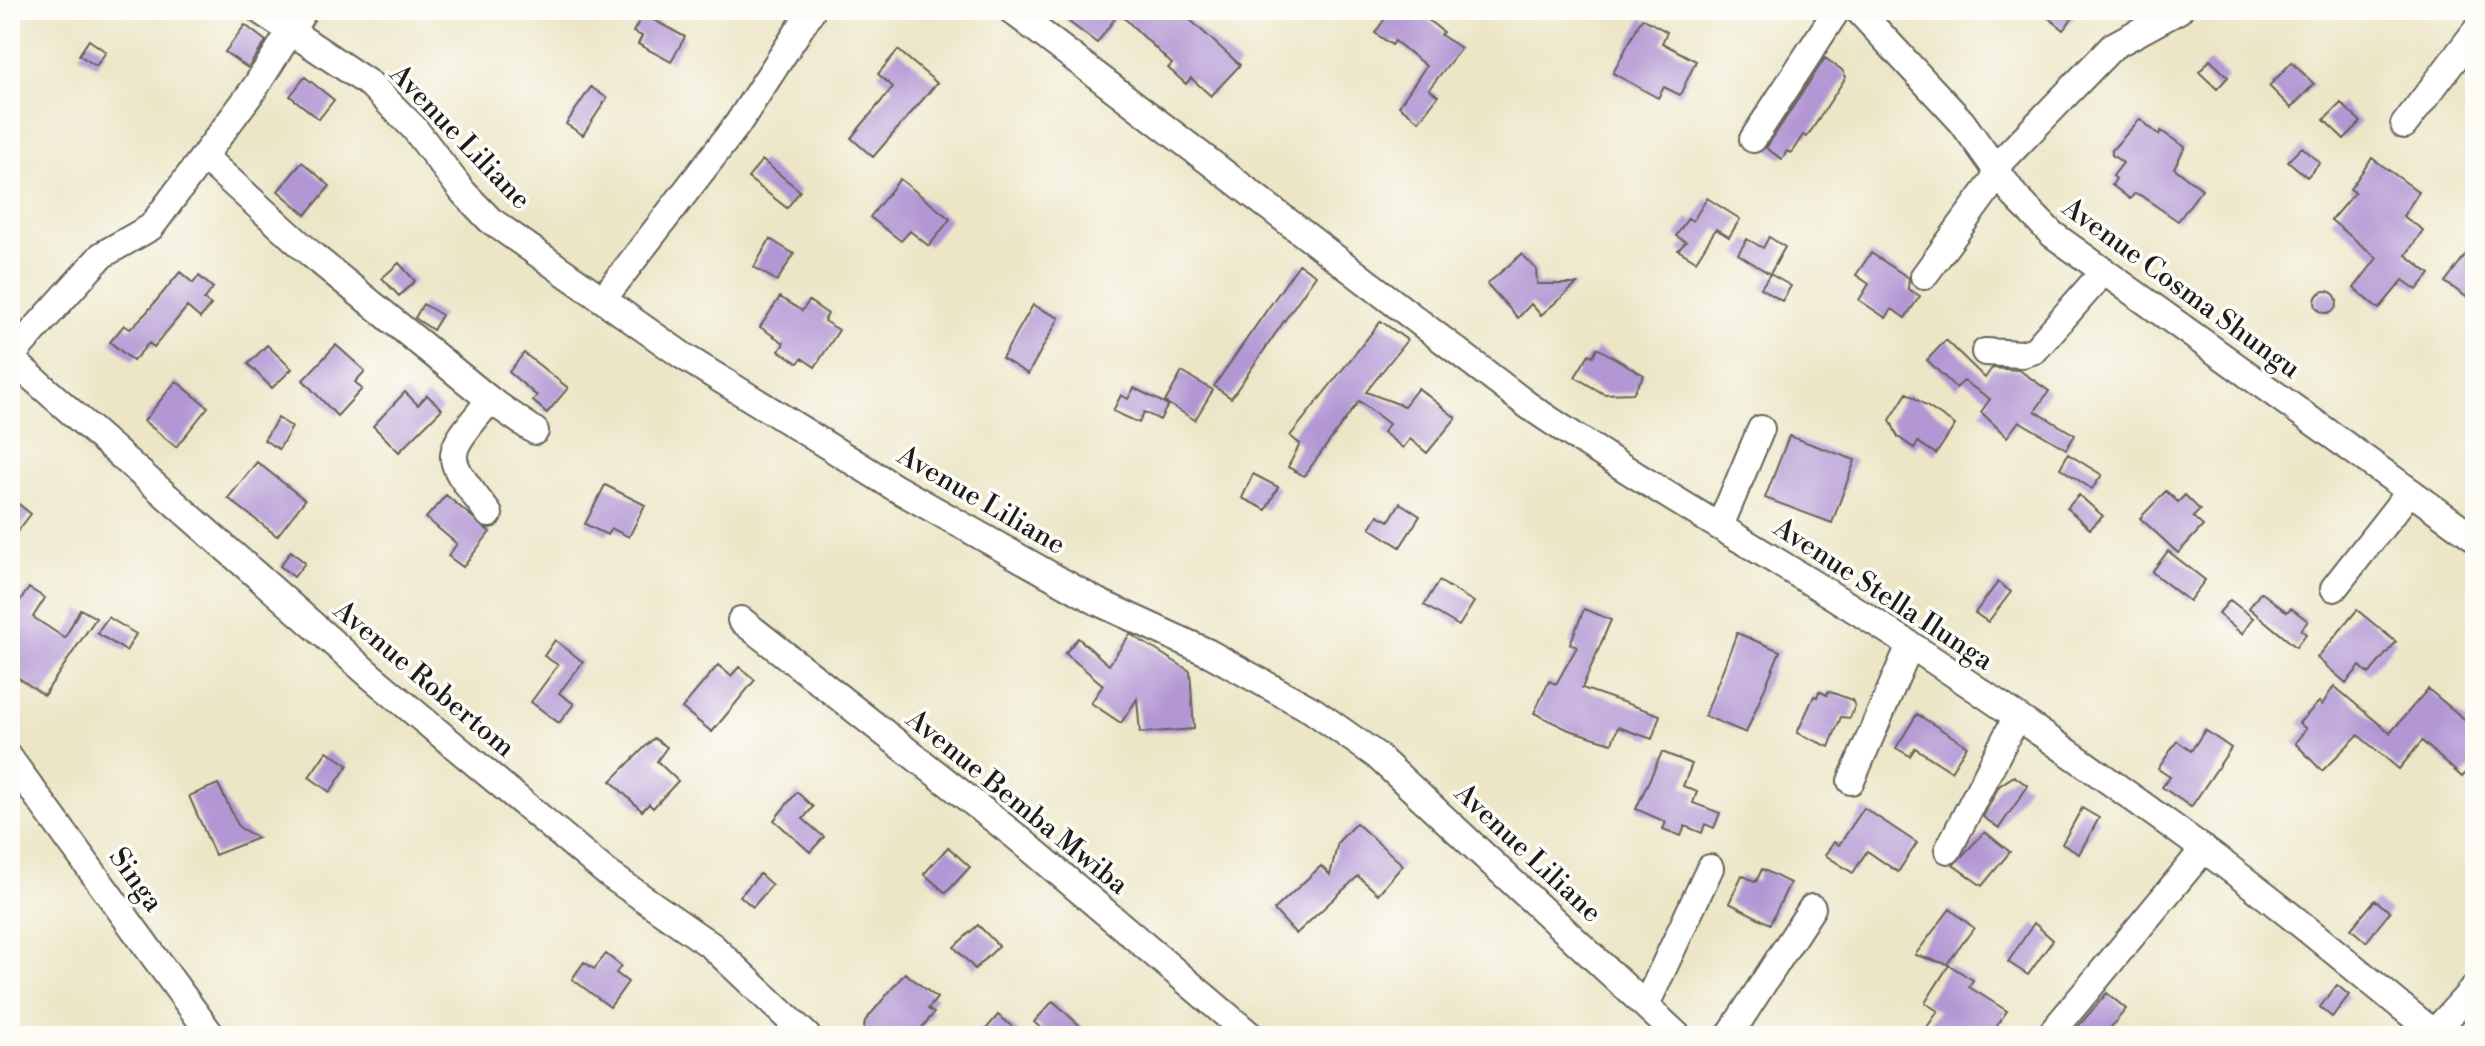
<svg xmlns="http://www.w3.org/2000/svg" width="2485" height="1046" font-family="'Libre Bodoni',serif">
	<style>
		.building { fill: #b397d4 }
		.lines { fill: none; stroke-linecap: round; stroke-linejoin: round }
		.minor-casing { stroke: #656358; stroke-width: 30 }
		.minor { stroke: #fff; stroke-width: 26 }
		.labels { text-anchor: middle; stroke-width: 7; stroke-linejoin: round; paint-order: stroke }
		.street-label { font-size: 28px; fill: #1c1c1c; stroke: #fdfcf7 }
	</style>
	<rect width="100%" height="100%" fill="#fdfcf7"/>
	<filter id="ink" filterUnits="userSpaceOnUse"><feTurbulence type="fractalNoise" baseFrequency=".0125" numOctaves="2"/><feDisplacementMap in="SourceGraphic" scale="16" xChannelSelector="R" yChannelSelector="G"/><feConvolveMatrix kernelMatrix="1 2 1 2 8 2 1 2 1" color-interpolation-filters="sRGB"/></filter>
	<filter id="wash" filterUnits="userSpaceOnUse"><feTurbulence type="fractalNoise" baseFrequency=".006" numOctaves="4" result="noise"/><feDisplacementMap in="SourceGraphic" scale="32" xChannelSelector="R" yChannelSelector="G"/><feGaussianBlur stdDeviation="1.8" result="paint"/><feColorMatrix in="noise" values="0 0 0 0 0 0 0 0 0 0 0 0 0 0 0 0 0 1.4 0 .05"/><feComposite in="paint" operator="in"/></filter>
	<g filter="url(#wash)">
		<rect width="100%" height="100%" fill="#ece6c7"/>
		<g id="blocks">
			<!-- building -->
			<path class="building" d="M1053,10H1196L1188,18L1240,65L1211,96L1191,78L1186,84L1168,68L1172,64L1119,13L1097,43Z
				M1391,10H1416L1443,32L1441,35L1461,48L1429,89L1438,96L1419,121L1399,106L1426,66L1395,41L1392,45L1375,33Z
				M2039,10H2079L2063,30Z
				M643,14L685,37L671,62L638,44L642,36L633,32Z
				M1642,18L1667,32L1662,43L1696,61L1680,95L1664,87L1658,98L1613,73Z
				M245,25L266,41L248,68L225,52Z
				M89,40L106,52L96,66L79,55Z
				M898,50L937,83L873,157L851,138L893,87L878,74Z
				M1825,58L1842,70L1846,77L1807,137L1803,135L1791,153L1787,151L1782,159L1766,148Z
				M2210,60L2228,77L2217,89L2199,72Z
				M2292,62L2314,84L2291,108L2269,86Z
				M305,77L334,100L319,119L290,96Z
				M591,87L607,98L583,135L566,124Z
				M2341,103L2361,122L2344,139L2324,120Z
				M2140,119L2159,135L2161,131L2185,147L2174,168L2202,189L2178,221L2140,195L2134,194L2130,199L2112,185L2116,179L2113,176L2123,163L2112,155V150Z
				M2302,147L2320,163L2307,177L2288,161Z
				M2372,158L2419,192L2403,216L2423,230L2406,255L2430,274L2417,290L2403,280L2379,309L2354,288L2377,258L2331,220L2355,192L2350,189Z
				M762,160L800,191L787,208L748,178Z
				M302,162L330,186L306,215L278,191Z
				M900,179L950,219L929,246L910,231L901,241L870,217Z
				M1707,198L1740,219L1729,237L1716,229L1696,261L1678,250L1686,242L1676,236L1688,218L1693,221Z
				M1769,237L1785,247L1770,274L1738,254L1747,239L1763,248Z
				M770,239L794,254L777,281L754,267Z
				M2475,242V303L2445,282Z
				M1871,253L1909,278L1908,289L1920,296L1905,318L1892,309L1886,318L1859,300L1869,284L1856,275Z
				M1522,254L1536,269L1537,284H1577L1541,315L1531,304L1518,318L1487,284Z
				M399,263L415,281L399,296L382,278Z
				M1299,264L1316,275L1231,398L1214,386Z
				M180,272L193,283L199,276L213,288L204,300L211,305L200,318L187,307L154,347L149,343L133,361L110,342L124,325L130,329L147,312Z
				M1770,274L1791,286L1782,301L1761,288Z
				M2315 302a11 11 0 1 1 22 0a11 11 0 1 1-22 0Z
				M780,297L802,311L809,301L828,314L824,321L839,330L815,367L802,358L798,363L779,351L784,343L760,327Z
				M423,304L442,315L433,330L415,318Z
				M1033,305L1059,318L1028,374L1002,358Z
				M1381,321L1407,340L1366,392L1404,406L1418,388L1456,418L1427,453L1410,439L1403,448L1383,432L1389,424L1359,401L1304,476L1288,467L1300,444L1290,436Z
				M1946,340L1985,378L1992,368L2019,370L2049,391L2035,411L2075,435L2066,449L2019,421L2007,437L1981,412L1990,399L1964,381L1956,388L1927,360Z
				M267,345L292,369L272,388L248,364Z
				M336,345L365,371L355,382L362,389L337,416L303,380Z
				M1597,348L1644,375L1633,393L1604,394L1575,377L1589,354L1593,356Z
				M524,353L568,388L547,413L533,401L537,396L509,372Z
				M1182,372L1213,390L1195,420L1165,402Z
				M176,381L208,407L176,447L144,421Z
				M1134,388L1168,405L1160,420L1144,412L1139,423L1113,411L1121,395L1128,399Z
				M405,392L418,405L427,395L442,409L399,452L373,426Z
				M1907,393L1955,425L1936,454L1918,442L1914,448L1898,437L1890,420Z
				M278,418L292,427L279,449L264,440Z
				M1789,436L1855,460L1832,523L1765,498Z
				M2068,454L2102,475L2092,489L2060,468Z
				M257,462L305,500L277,536L228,498Z
				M1253,474L1278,487L1266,510L1242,498Z
				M605,485L645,505L629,537L611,528L607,535L585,524Z
				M2166,491L2178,502L2185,495L2200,510L2193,517L2203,526L2178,553L2140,518Z
				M446,495L490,532L463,567L448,556L457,544L426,518Z
				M2079,495L2103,516L2090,529L2067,508Z
				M10,497L31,514L10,541Z
				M1400,503L1420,516L1400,547L1370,528L1378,515L1389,521Z
				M291,551L305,563L294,577L280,566Z
				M2168,551L2205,580L2189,601L2152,572Z
				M1439,581L1474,602L1459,626L1424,605Z
				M1998,582L2011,592L1988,622L1975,613Z
				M29,588L45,598L33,617L65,638L80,609L96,618L44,695L10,672V601L17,605Z
				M2261,592L2287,612L2291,608L2308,621L2301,630L2306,634L2296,647L2249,608Z
				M2230,600L2253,618L2242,634L2218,614Z
				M1584,609L1611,620L1582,688L1660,715L1652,739L1618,727L1612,743L1569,730L1534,713L1549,681L1556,684L1577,647L1570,644Z
				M2357,610L2396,642L2369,674L2360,666L2346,683L2317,658Z
				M108,617L136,634L126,651L97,633Z
				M1737,633L1780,651L1746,733L1705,716Z
				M1130,634L1190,671L1194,729L1140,733L1137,699L1121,723L1091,703L1103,685L1065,653L1078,638L1109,665Z
				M555,640L583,662L559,693L574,704L559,723L531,702L558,665L544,656Z
				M718,665L731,676L739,667L755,680L712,732L682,708Z
				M2334,686L2390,733L2428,689L2475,728V764L2462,777L2422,741L2399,769L2358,735L2322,771L2295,743L2306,729L2299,723L2319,702L2322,705Z
				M1819,691L1827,695L1828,691L1852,700L1855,706L1850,718L1841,717L1829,747L1797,733L1814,696L1817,697Z
				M1917,714L1967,746L1951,771L1915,748L1910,756L1896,748Z
				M2205,730L2231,748L2191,807L2162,787L2170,777L2158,769L2177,741L2191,751Z
				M654,738L667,747L657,761L678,781L653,808L649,804L642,811L611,781Z
				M327,751L348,765L330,792L309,777Z
				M1662,752L1692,764L1683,786L1697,792L1693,803L1720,813L1714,828L1705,824L1702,833L1685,826L1681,836L1663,829L1666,822L1636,809Z
				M2014,776L2028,786L1999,828L1983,817L1999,786Z
				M218,784L239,827L258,838L215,855L189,796Z
				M797,792L813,807L803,819L824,837L810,852L774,820Z
				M1864,808L1917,843L1898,872L1867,851L1853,873L1825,855L1834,842L1839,845Z
				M2082,808L2099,818L2079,854L2062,844Z
				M1356,823L1403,865L1378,894L1358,876L1296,934L1274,910L1321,866L1330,875L1338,842Z
				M1985,832L2010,852L1982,886L1953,865Z
				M948,847L970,867L946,893L924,874Z
				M1762,869L1790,883L1770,924L1729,903L1742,875L1756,882Z
				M760,874L772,885L753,907L740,896Z
				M2375,900L2390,912L2366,942L2351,929Z
				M1950,909L1974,928L1947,964L1915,955Z
				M2034,923L2053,940L2028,975L2008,962Z
				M978,925L999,946L975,969L954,947Z
				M606,954L621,966L616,973L628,982L610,1007L572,979L584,962L594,969Z
				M1949,965L1973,980L1969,987L2007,1011L1990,1036H1921L1938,1011L1925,1003Z
				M905,973L937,998L928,1009L934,1013L915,1036L870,1034L864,1028L865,1021Z
				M2337,985L2349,995L2332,1017L2320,1007Z
				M2107,993L2126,1009L2104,1036H2070Z
				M1053,1001L1091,1036H1049L1034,1022Z
				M998,1015L1024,1036H980Z"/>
		</g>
	</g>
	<g filter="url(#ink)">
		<use href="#blocks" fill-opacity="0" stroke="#656358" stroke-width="2"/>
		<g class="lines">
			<defs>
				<path id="minor" d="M259,10L371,85L414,128L463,192L490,220L683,356L894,487L1098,602L1209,653L1312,710L1376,755L1678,1036
					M1011,10L1529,406C1653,490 1784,563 1909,644C2008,709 2106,778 2202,848C2282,906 2357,971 2434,1033
					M1858,10L1962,122L2015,196L2052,234L2475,538
					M2404,125L2475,32
					M1753,139L1837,10
					M204,157L312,255L490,400L535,431
					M1994,169L2113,46L2179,10
					M1924,276L1998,175
					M603,299L737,125L812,10
					M1985,352L2022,354L2035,350L2104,271
					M10,357L102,255L151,227L254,89L304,10
					M10,358L372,677L607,873L712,946L807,1036
					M489,514C443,453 441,460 490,400
					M1720,526L1761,429
					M2334,588L2410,491
					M741,620L1018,838L1251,1036
					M10,759L212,1036
					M1851,781L1910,645
					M1948,850L2016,718
					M1646,1005L1710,868
					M1729,1036L1812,908
					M2049,1036L2204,849
					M2431,1036L2475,987"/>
			</defs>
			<!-- minor casing -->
			<use href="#minor" class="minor-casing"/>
			<!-- minor -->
			<use href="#minor" class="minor"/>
		</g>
	</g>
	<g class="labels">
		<!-- street labels -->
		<g class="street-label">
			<text transform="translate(461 136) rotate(46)" y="10">Avenue Liliane</text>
			<text transform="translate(2182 287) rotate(36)" y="10">Avenue Cosma Shungu</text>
			<text transform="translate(982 499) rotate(30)" y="10">Avenue Liliane</text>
			<text transform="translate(1884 593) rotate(33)" y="10">Avenue Stella Ilunga</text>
			<text transform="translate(425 678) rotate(40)" y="10">Avenue Robertom</text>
			<text transform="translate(1018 801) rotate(39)" y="10">Avenue Bemba Mwiba</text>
			<text transform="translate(1529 852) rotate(43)" y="10">Avenue Liliane</text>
			<text transform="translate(137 879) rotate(54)" y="10">Singa</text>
		</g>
	</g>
	<!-- margin -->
	<rect width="2485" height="1046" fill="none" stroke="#fdfcf7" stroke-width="40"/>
</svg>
